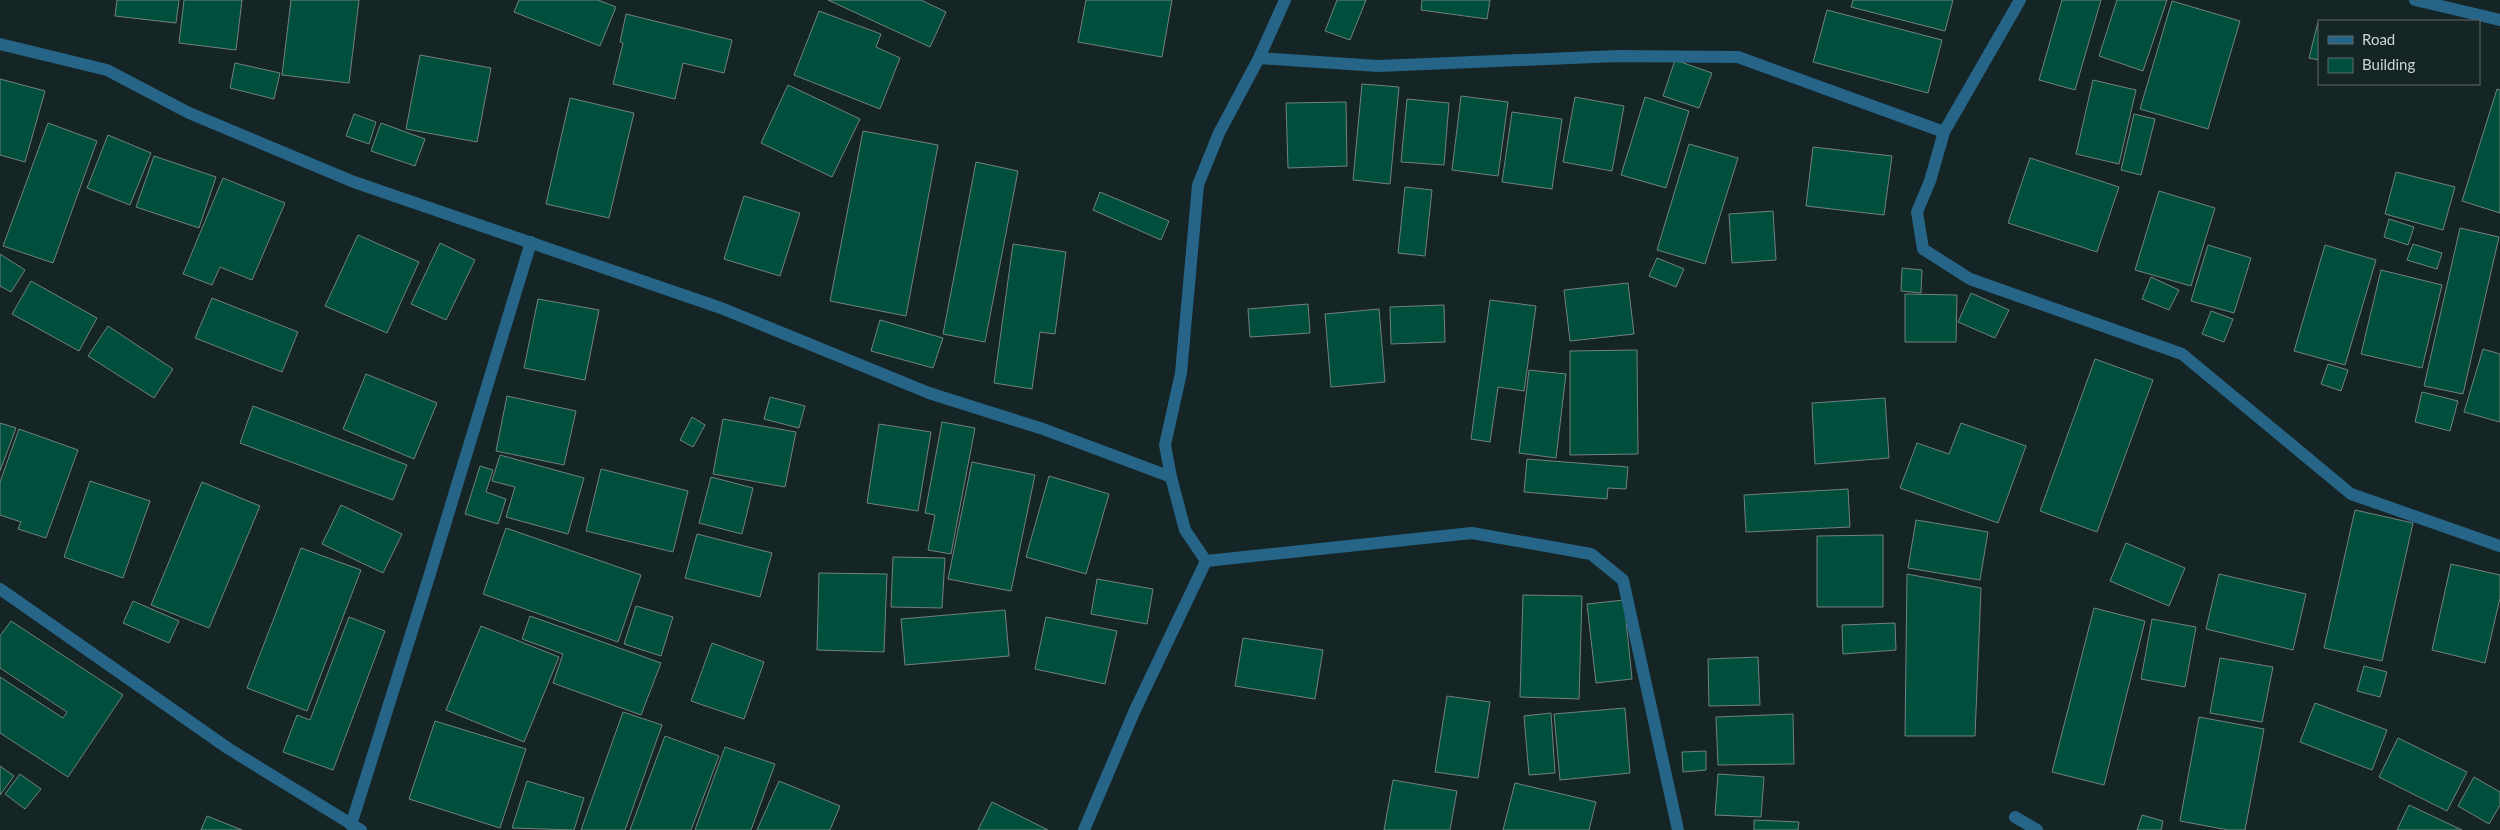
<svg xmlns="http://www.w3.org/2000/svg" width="2500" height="830" font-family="Lato,sans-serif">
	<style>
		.building { fill: #004f3d; stroke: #72827c }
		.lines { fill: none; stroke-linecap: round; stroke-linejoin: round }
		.minor { stroke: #266587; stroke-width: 12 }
	</style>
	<rect width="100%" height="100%" fill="#152425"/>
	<!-- building -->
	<path class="building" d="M117,0H179L176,23L115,16Z
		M184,0H242L236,50L179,43Z
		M291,0H359L349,83L282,75Z
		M519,0H598L616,7L600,46L514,12Z
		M828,0H921L946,12L930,47Z
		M1086,0H1172L1162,57L1078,42Z
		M1337,0H1366L1350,40L1325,31Z
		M1422,0H1490L1487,19L1421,10Z
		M1853,0H1953L1945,31L1851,7Z
		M2062,0H2101L2075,90L2039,80Z
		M2117,0H2167L2143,71L2099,56Z
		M2172,1L2240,21L2208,129L2140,109Z
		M1827,10L1942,40L1928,93L1813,62Z
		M819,11L881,34L876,47L900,58L880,109L794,75Z
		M626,14L732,40L724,73L683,63L675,99L613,84L623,43L620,42Z
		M2318,22H2319V60L2309,58Z
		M420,55L491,68L477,142L406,129Z
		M1675,60L1712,73L1699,108L1663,96Z
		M235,63L280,73L274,99L230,88Z
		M0,79L45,91L25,162L0,155Z
		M2093,80L2136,90L2119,164L2076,154Z
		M1362,84L1399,87L1390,184L1353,180Z
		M788,85L860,119L832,177L761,143Z
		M2497,89L2500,90V213L2462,201Z
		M1461,96L1508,102L1498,176L1452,170Z
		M1575,97L1624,106L1612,171L1563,162Z
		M1645,97L1689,111L1666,188L1621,175Z
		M570,98L634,113L609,218L546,204Z
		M1407,99L1449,103L1444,165L1401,162Z
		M1346,102L1347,166L1288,168L1286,103Z
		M1512,112L1562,119L1552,189L1502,182Z
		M354,114L376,122L369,144L346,136Z
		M2134,114L2155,119L2141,175L2121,170Z
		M48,123L97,141L53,263L3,246Z
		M381,123L425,139L415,166L371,151Z
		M863,131L938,145L906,316L830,301Z
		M108,135L151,153L130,205L87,188Z
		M1689,144L1738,158L1705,264L1657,250Z
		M1813,147L1892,156L1884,215L1806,206Z
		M154,156L216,177L199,228L136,207Z
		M2030,158L2119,187L2097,252L2008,223Z
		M976,162L1018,171L985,342L943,334Z
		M2396,172L2455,187L2443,230L2385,214Z
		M223,178L285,203L252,280L220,267L212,285L183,274Z
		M1405,187L1432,190L1425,256L1398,253Z
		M2159,191L2215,208L2191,286L2135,270Z
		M1100,192L1169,221L1161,240L1093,210Z
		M744,196L800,213L780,276L724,259Z
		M1773,211L1776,260L1732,263L1729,214Z
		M2389,219L2414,227L2408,245L2384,237Z
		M2460,228L2499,237L2463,394L2424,386Z
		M358,235L419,262L387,333L325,306Z
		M440,243L475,260L446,320L411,304Z
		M1013,244L1066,252L1055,334L1040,332L1032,389L994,383Z
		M2413,244L2442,253L2437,269L2407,260Z
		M2208,245L2251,258L2234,313L2191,301Z
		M2325,245L2376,260L2345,365L2294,351Z
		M0,254L25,270L11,292L0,286Z
		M1657,258L1684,269L1676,287L1649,276Z
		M1902,268L1922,270L1921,293L1901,291Z
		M2381,270L2442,285L2422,368L2361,354Z
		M2151,277L2179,290L2169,310L2142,299Z
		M31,281L97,318L79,351L12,314Z
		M1628,283L1634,334L1570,341L1564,290Z
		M1971,293L2009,310L1995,338L1958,322Z
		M1905,294L1957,295L1956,342H1905Z
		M212,298L298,332L282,372L195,338Z
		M538,299L599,310L585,380L524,368Z
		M1490,300L1536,306L1524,391L1498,387L1490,442L1471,439Z
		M1308,304L1310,333L1250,337L1248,309Z
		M1444,305L1445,342L1391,344L1390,307Z
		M1379,309L1385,382L1331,387L1325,314Z
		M2211,311L2233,319L2224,342L2202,334Z
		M880,320L943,338L933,368L871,351Z
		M108,326L173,369L154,398L88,356Z
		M2483,349L2500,354V422L2464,412Z
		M1637,350L1638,454L1570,455V351Z
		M2095,359L2153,380L2097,532L2040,511Z
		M2328,364L2348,370L2341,391L2321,384Z
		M1529,370L1566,374L1556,458L1519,453Z
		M366,374L437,403L414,459L343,429Z
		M2422,392L2458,401L2450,431L2415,422Z
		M507,396L576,411L564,465L496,451Z
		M770,397L805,406L799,428L764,419Z
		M1885,398L1889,458L1815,464L1812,403Z
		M253,406L407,465L393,500L240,443Z
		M692,417L705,425L693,447L680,440Z
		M723,419L796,432L785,487L713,474Z
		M942,422L975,428L951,554L928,550L935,515L925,513Z
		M0,423L16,428L0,471Z
		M1961,423L2026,446L1998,523L1900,488L1917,443L1949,454Z
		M879,424L931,432L918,511L867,503Z
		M19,429L78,450L46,538L18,529L21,522L0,515V482Z
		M500,455L584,478L568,534L506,517L515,487L492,481Z
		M1527,459L1628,467L1626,489L1608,488L1607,499L1524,492Z
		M972,462L1035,475L1011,591L948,579Z
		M480,466L493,470L486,492L506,499L498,524L465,514Z
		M601,469L688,491L673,552L586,531Z
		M1049,476L1109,494L1086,574L1026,557Z
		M711,477L753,488L742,534L699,523Z
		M90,481L150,501L123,578L64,557Z
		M202,482L260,506L209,628L151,605Z
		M1848,489L1850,527L1746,532L1744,495Z
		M341,505L402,534L383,573L322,544Z
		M2355,510L2413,523L2382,661L2324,648Z
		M1916,520L1988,532L1980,580L1908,568Z
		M506,528L641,575L618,642L483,594Z
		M697,534L772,553L760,597L685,578Z
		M1883,535V607H1817V536Z
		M2126,543L2185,568L2169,606L2110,581Z
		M301,548L361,570L307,711L247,688Z
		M893,557L945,558L942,608L891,607Z
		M2451,564L2500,575V598L2485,663L2432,650Z
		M819,573L887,574L884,652L817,650Z
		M1907,574L1981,588L1975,736H1905Z
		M2219,574L2306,594L2293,650L2206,629Z
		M1097,579L1153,589L1147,624L1091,614Z
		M1523,595L1582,596L1579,699L1520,697Z
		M1624,600L1632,679L1596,683L1587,604Z
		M133,601L179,621L169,643L123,623Z
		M636,606L673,617L661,656L624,644Z
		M2094,608L2145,621L2104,785L2052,772Z
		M1005,610L1009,656L905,665L901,619Z
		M530,616L661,663L641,715L553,683L563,654L522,639Z
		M349,617L385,631L333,770L283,752L297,715L310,720Z
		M1046,617L1117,631L1105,684L1035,669Z
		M2152,619L2196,627L2185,687L2141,679Z
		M11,621L123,695L68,777L0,733V677L63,718L67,712L0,668V636Z
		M1895,623L1896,650L1843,654L1842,625Z
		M481,626L559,657L524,742L446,710Z
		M1243,638L1323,650L1315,699L1235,686Z
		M712,643L764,662L744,719L691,701Z
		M1758,657L1760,705L1709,706L1708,659Z
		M2220,658L2273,667L2262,722L2210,713Z
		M2364,666L2387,672L2380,697L2357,691Z
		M1447,696L1490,702L1478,778L1435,772Z
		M2315,703L2387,730L2372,770L2300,742Z
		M1625,708L1630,773L1560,780L1554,714Z
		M623,712L662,725L625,830H581Z
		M1551,713L1555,773L1529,775L1524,716Z
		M1793,714L1794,764L1718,765L1716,717Z
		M2199,717L2264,729L2245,830H2228L2180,821Z
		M435,721L526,749L500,828L409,799Z
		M665,736L719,756L691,830H630Z
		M2398,738L2467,772L2447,811L2379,777Z
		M725,747L775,764L751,830H695Z
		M1706,751V770L1683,772L1682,752Z
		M0,766L14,776L0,795Z
		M20,774L41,789L25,809L5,794Z
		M1718,774L1764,777L1761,817L1715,815Z
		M2474,777L2500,792V805L2489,824L2458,806Z
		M1393,780L1457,791L1450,830H1384Z
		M527,781L584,798L574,830L512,828Z
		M779,781L840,806L830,830H757Z
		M1515,783L1596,802L1589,830H1503Z
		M992,802L1048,830H978Z
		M2409,805L2462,830H2397Z
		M2142,815L2163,821L2161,830H2137Z
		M207,816L242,830H201Z
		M1754,820L1799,822L1798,830H1754Z"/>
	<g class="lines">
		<!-- minor -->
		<path class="minor" d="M2020,0L1944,132L1930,181L1917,212L1923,249L1970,279L2182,354L2351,494L2500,546
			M2415,0L2500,20
			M0,44L107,70L189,113L354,182L721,308L929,393L1043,429L1171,477
			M1259,58L1378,66L1617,56L1738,57L1944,132
			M1206,561L1472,533L1591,554L1623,580L1678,830
			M0,589L229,749L361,830
			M2015,817L2037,830
			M351,825L429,577L531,242
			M1084,830L1135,710L1206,561L1185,530L1171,477L1165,445L1181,373L1198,185L1219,133L1259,58L1285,0"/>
	</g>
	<!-- legend -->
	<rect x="2318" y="20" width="162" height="65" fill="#152425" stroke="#5f6b6c"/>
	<rect x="2328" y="36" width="25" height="8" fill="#266587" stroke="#5f6b6c"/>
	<text x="2362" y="45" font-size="15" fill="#cdd6d7">Road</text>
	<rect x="2328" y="58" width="25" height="15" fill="#004f3d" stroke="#5f6b6c"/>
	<text x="2362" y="70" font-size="15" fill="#cdd6d7">Building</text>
</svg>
